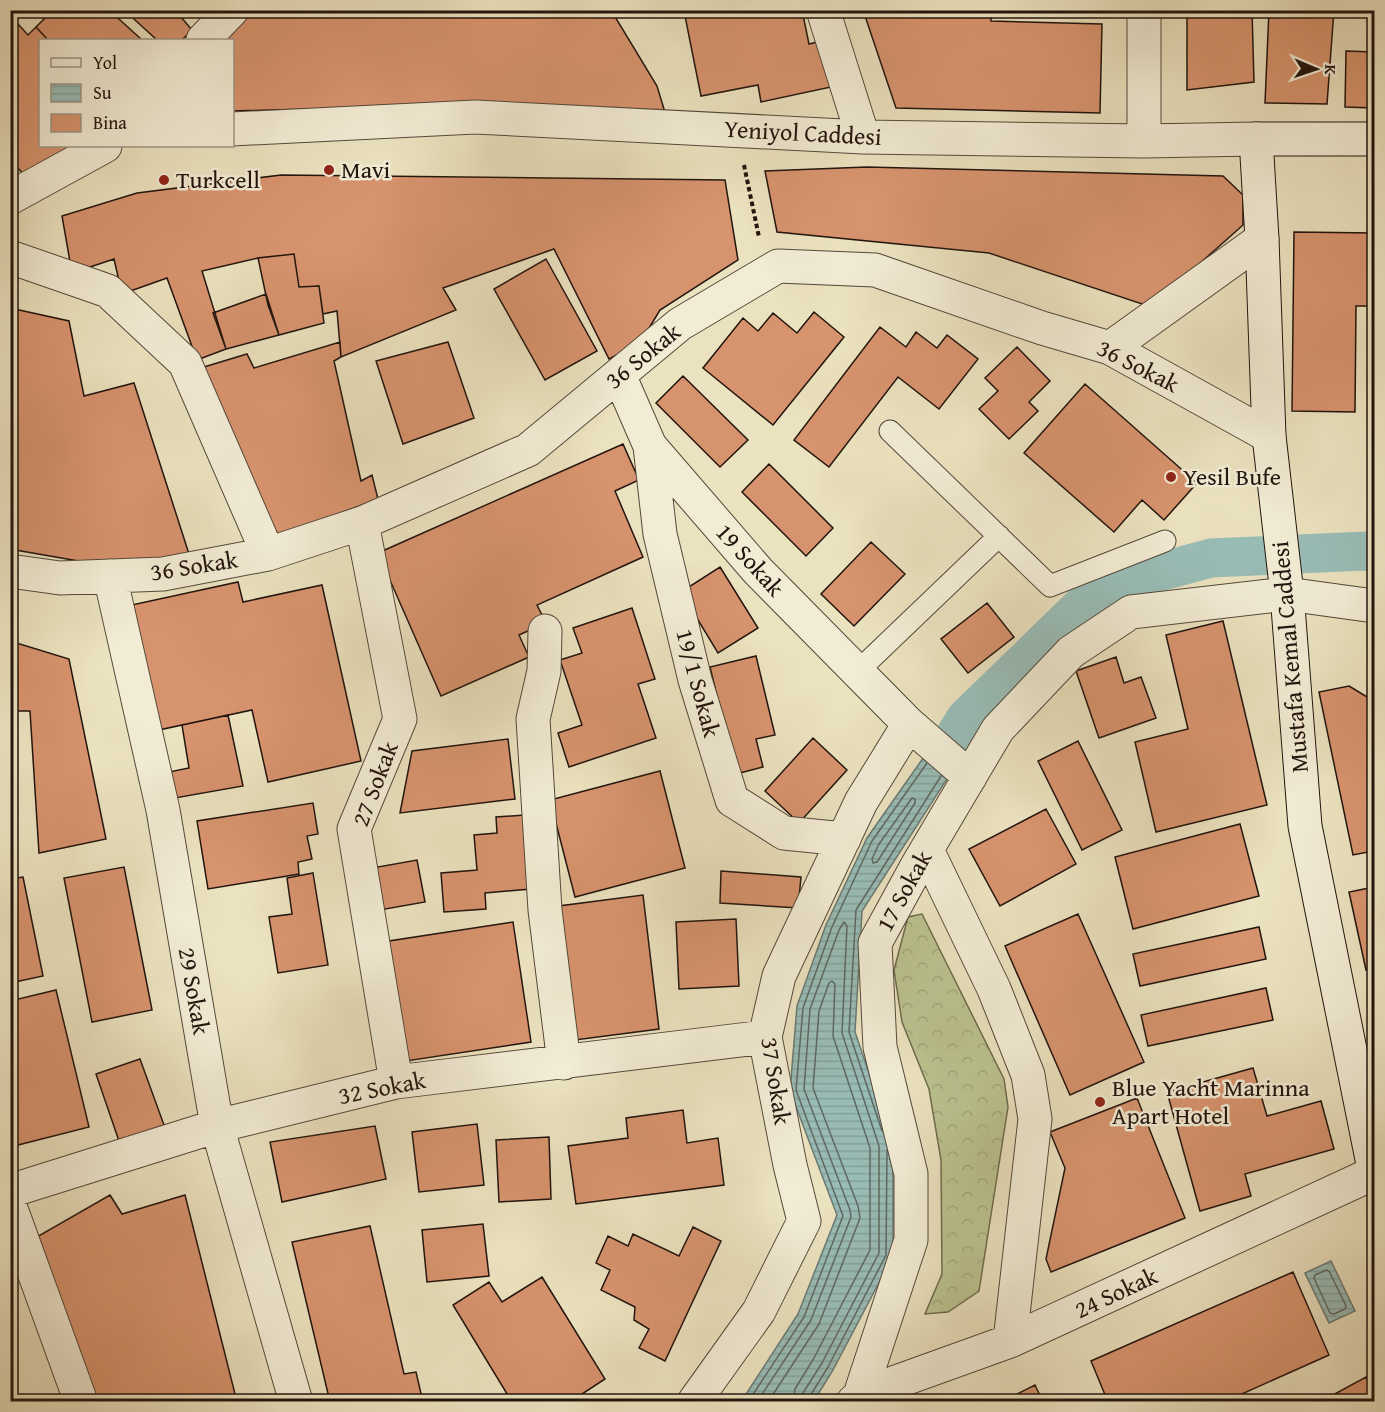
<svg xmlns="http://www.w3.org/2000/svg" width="1385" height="1412" font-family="'Gentium Book Plus',serif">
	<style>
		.forest { fill: url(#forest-crowns); stroke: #6e6b4e; stroke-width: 1.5 }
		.water { fill: url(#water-rules); stroke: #697973; stroke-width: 1.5 }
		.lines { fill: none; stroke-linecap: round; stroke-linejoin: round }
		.shore { stroke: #5e6862; stroke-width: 1.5 }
		.canal { stroke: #99bdb7; stroke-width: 39 }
		.building { fill: #d7936e; stroke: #22140e; stroke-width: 1.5 }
		.lane-casing { stroke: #54483a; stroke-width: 23 }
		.street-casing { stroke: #54483a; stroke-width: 35 }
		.secondary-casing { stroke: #22140e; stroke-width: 35 }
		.path { stroke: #22140e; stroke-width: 4; stroke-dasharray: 4.5 3; stroke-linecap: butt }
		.lane { stroke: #f2ecd5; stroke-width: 21 }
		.street { stroke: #f2ecd5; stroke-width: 33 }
		.secondary { stroke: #f2ecd5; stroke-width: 33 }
		.poi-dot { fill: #8f2418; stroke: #f2ecd5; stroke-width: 2 }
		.labels { text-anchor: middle; stroke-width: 5; stroke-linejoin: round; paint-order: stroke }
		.street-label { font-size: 24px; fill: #22140e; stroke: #f2ecd5 }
		.poi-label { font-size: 24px; fill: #22140e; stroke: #f2ecd5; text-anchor: start }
	</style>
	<defs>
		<pattern id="forest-crowns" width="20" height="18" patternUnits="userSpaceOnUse" patternTransform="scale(1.5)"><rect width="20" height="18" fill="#bbc28f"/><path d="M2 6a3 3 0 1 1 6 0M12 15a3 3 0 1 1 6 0" fill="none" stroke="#a0a67a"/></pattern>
		<pattern id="water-rules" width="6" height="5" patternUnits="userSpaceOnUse" patternTransform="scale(1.5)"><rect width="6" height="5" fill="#99bdb7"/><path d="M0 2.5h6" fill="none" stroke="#84a29c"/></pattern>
	</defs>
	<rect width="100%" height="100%" fill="#ebe2bf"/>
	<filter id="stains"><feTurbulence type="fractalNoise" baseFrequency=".00333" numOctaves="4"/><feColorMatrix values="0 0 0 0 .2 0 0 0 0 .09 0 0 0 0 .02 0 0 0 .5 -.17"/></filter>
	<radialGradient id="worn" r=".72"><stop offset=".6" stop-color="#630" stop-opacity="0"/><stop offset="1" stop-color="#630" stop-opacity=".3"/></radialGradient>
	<!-- forest -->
	<path class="forest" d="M922,914L1004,1079L1008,1107L979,1291L948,1312L925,1314L942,1274L941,1160L929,1089L902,1022L894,970L908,917Z"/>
	<!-- water -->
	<path class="water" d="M957,732L970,743L862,911L855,1032L893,1144V1256L833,1370L814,1401L741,1402L798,1314L837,1215L790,1091L797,1006L826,925L867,838L940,734Z
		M1331,1261L1355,1311L1329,1323L1305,1273Z"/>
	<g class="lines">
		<!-- shore -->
		<path class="shore" d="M912,798L915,799V803L877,862L873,863L872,859L879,844Z
			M882,1131L849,1032L856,910L941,776
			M1326,1270L1329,1271L1346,1306L1345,1309L1334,1314L1330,1313L1314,1278L1315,1275Z
			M748,1402L804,1317L843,1216L796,1090L803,1008L832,927L872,841L927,763
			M757,1402L811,1320L851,1217L850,1210L804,1089L810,1009L839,930L844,922L847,926L842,1033L879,1146V1253L822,1363L803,1393L802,1402
			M768,1402L819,1324L860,1218L858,1206L813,1088L819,1011L829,983L832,981L835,984L833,1036L870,1148V1250L814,1358L795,1389L793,1402
			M809,1402L810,1396L828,1367L886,1255L887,1150"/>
		<!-- canal -->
		<path class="canal" d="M957,732L966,718L1100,588L1211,558L1366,551L1374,553"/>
	</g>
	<!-- building -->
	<path class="building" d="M53,10H109L142,40H48L36,27Z
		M124,10H175L192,30L182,40H157Z
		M192,10H206L200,18Z
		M245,10H611L657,86L667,119L460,105L232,111V40H219Z
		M714,10H802L809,44L822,41L831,87L761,102L758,85L701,96L685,16Z
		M863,10H991V21L1102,24L1100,113L896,108Z
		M1187,10H1252L1254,82L1187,90Z
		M1269,10H1334L1327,104L1265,103Z
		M18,24L28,35L36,27L48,40H40V146H75L24,175L10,159V29Z
		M1346,51L1374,52V108L1345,107Z
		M867,167L1223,176L1243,195V225L1151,307L989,253L777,232L765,171Z
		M281,175L725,180L738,260L660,310L640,343L609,359L554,249L443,288L456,310L341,357L337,311L323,314L319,286L299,287L294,254L258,258L202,271L226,349L197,360L167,278L122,294L114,259L72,273L62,216L137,193Z
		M1294,232L1374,233V306H1356L1355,412L1292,411Z
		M294,254L299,287L319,286L324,323L279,335L268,305L258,258Z
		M546,259L597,351L545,380L494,289Z
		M266,294L279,335L226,349L213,313Z
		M10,308L69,321L84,396L134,383L189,554L107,566L10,549Z
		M814,312L844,337L773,425L703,368L743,318L758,331L773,313L797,333Z
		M880,327L906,347L916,332L937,348L947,335L978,359L939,409L898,377L829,467L794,440Z
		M340,342L341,357L334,361L361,481L372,475L378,499L266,541L194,370L247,354L254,368Z
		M448,342L474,418L403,444L376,361Z
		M1017,347L1050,381L1029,402L1038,411L1009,439L979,409L998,391L985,378Z
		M683,376L748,440L720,467L656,403Z
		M1085,384L1197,483L1164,520L1142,500L1114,532L1024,453Z
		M623,444L639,480L615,491L643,557L537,605L546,623L519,635L529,657L441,696L378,553Z
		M769,464L833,528L806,556L742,492Z
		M871,542L905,574L854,626L821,594Z
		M720,567L758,628L718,653L681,592Z
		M238,582L243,602L322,585L361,761L268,782L252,710L154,731L127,606Z
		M987,603L1014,637L968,673L941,639Z
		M632,608L655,679L638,684L656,738L569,767L558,733L582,725L560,660L582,653L573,628Z
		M1223,621L1267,805L1156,832L1135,742L1188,729L1166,635Z
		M10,641L69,659L106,839L39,853L30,711H10Z
		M756,656L775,735L756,739L763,767L736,774L710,667Z
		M1116,657L1124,683L1141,677L1156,718L1099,738L1076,671Z
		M1349,686L1372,700L1368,766L1374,799V851L1353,855L1319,692Z
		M228,715L243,786L175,798L169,772L189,768L182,725Z
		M813,738L847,770L799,823L765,791Z
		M508,739L515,799L400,813L412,751Z
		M1078,741L1122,830L1082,850L1038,761Z
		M660,771L685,868L575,897L550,800Z
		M313,803L318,834L307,836L312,859L298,862L299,874L208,889L197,821Z
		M1046,809L1076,864L1000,906L969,849Z
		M525,815L531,889L485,893L486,909L444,912L441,873L477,870L474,835L497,833L496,817Z
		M1240,824L1259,896L1133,929L1115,857Z
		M417,860L425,902L380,910L372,868Z
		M124,867L152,1010L92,1022L64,878Z
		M721,871L801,877L798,908L720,903Z
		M313,873L328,965L278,973L269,917L292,914L287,878Z
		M23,877L43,976L10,983V879Z
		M1374,887V968L1366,970L1349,892Z
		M643,895L659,1029L575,1040L559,906Z
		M1078,914L1144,1062L1070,1095L1005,946Z
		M736,919L739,986L679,989L676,922Z
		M513,922L531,1042L406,1061L389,941Z
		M1259,927L1266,959L1140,986L1133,954Z
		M1266,988L1273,1020L1148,1046L1141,1015Z
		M56,990L89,1127L14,1146L10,1132V1001Z
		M140,1059L164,1125L119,1141L96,1074Z
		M1253,1068L1267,1116L1321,1101L1334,1149L1245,1174L1251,1196L1200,1211L1167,1092Z
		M1137,1098L1185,1218L1051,1272L1046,1259L1065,1168L1050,1132Z
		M683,1110L687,1143L718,1138L724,1185L576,1204L568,1146L628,1138L626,1118Z
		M477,1124L484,1185L419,1192L412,1132Z
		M375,1126L386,1179L282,1202L270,1142Z
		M549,1137L551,1199L499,1202L496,1140Z
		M110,1195L122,1214L185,1195L237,1402H91L35,1238Z
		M483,1224L489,1276L427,1282L422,1230Z
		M370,1226L404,1374L416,1372L423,1402H330L292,1242Z
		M693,1227L721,1241L665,1361L639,1348L649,1329L634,1320L635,1307L601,1290L610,1270L596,1263L608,1236L628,1246L633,1234L679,1256Z
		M1293,1272L1329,1355L1224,1402H1108L1091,1361Z
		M542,1277L605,1379L570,1402H512L453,1305L489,1282L502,1302Z
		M1366,1377L1374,1392V1402H1320Z
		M1035,1385L1043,1402H1001Z"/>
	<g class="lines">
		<defs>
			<path id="lane" d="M890,431L1050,586L1165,541
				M857,672L999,536"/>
			<path id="street" d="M823,10L863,137
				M1144,10V141
				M203,40L232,10
				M232,129L475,117L863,137L1144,141L1256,139
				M10,198L105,146
				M10,257L108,291L185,363L268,554
				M1110,348L1262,239
				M619,375L650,446L758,571L909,724L970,777
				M650,446L660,534L695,680L732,800L784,833L844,839
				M362,523L400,719L354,829L396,1082
				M10,571L60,578L163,574L268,554L362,523L528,450L680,324L778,266L875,270L1042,328L1110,348L1269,436
				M110,576L163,810L217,1126L296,1402
				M545,631L544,671L533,719L545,910L564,1063
				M927,850L994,989L1028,1075L1035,1119L1010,1341
				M10,1191L217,1126L396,1082L765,1037
				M10,1206L81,1402
				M860,1395L911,1240V1174L880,1047L875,943L917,866L998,729L1071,652L1131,612L1287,594L1374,606
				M694,1402L759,1311L804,1221L790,1165L765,1037L779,976L861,802L909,724
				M853,1402L860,1395L1010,1341L1374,1173"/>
			<path id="secondary" d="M1374,139H1256L1262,239L1269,436L1287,594L1305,826L1374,1169"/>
		</defs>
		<!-- lane casing -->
		<use href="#lane" class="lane-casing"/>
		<!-- street casing -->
		<use href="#street" class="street-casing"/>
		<!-- secondary casing -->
		<use href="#secondary" class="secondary-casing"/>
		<!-- path -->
		<path class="path" d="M744,165L759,237"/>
		<!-- lane -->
		<use href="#lane" class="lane"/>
		<!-- street -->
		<use href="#street" class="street"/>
		<!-- secondary -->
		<use href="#secondary" class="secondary"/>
	</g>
	<!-- markers -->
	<g class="poi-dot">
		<circle cx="329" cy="170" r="6"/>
		<circle cx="164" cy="180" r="6"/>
		<circle cx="1171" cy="477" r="6"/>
		<circle cx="1100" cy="1102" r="6"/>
	</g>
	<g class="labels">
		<!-- street labels -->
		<g class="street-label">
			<text transform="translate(803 133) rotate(3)" y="8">Yeniyol Caddesi</text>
			<text transform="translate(643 356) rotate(-39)" y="8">36 Sokak</text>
			<text transform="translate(1138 366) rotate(27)" y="8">36 Sokak</text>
			<text transform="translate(750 560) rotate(48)" y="8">19 Sokak</text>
			<text transform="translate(194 566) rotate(-9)" y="8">36 Sokak</text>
			<text transform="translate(1290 657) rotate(-95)" y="8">Mustafa Kemal Caddesi</text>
			<text transform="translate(698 683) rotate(75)" y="8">19/1 Sokak</text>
			<text transform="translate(375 784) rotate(-69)" y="8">27 Sokak</text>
			<text transform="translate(904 891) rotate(-61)" y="8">17 Sokak</text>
			<text transform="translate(194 991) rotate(80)" y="8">29 Sokak</text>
			<text transform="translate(776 1081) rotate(81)" y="8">37 Sokak</text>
			<text transform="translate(382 1088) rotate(-11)" y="8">32 Sokak</text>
			<text transform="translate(1116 1293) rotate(-25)" y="8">24 Sokak</text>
		</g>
		<!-- poi labels -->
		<g class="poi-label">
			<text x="341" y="178">Mavi</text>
			<text x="176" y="188">Turkcell</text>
			<text x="1183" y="485">Yesil Bufe</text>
			<text x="1112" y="1096">Blue Yacht Marinna<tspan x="1112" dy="28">Apart Hotel</tspan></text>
		</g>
	</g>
	<!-- margin -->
	<rect width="1385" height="1412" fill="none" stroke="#ebe2bf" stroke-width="36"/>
	<rect x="12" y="12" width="1361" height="1388" fill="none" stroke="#22140e" stroke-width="3"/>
	<rect x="18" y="18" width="1349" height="1376" fill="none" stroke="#22140e" stroke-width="1.5"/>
	<!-- legend -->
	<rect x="39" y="39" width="195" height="108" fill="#f2ecd5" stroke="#9f9685" stroke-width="1.5"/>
	<rect x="51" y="58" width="30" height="9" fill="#f2ecd5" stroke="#9f9685" stroke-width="1.5"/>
	<text x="93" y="69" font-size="18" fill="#22140e">Yol</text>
	<rect x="51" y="84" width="30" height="18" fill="url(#water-rules)" stroke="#9f9685" stroke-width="1.5"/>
	<text x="93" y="99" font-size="18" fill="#22140e">Su</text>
	<rect x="51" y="114" width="30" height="18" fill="#d7936e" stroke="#9f9685" stroke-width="1.5"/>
	<text x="93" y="129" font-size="18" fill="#22140e">Bina</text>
	<!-- north arrow -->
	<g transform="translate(1316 69) rotate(92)" stroke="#f2ecd5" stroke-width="4.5" paint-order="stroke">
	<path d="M0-4.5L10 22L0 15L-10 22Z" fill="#22140e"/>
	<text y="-9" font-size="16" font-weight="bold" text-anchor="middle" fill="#22140e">K</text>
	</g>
	<rect width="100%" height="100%" filter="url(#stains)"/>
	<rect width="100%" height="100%" fill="url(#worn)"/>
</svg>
